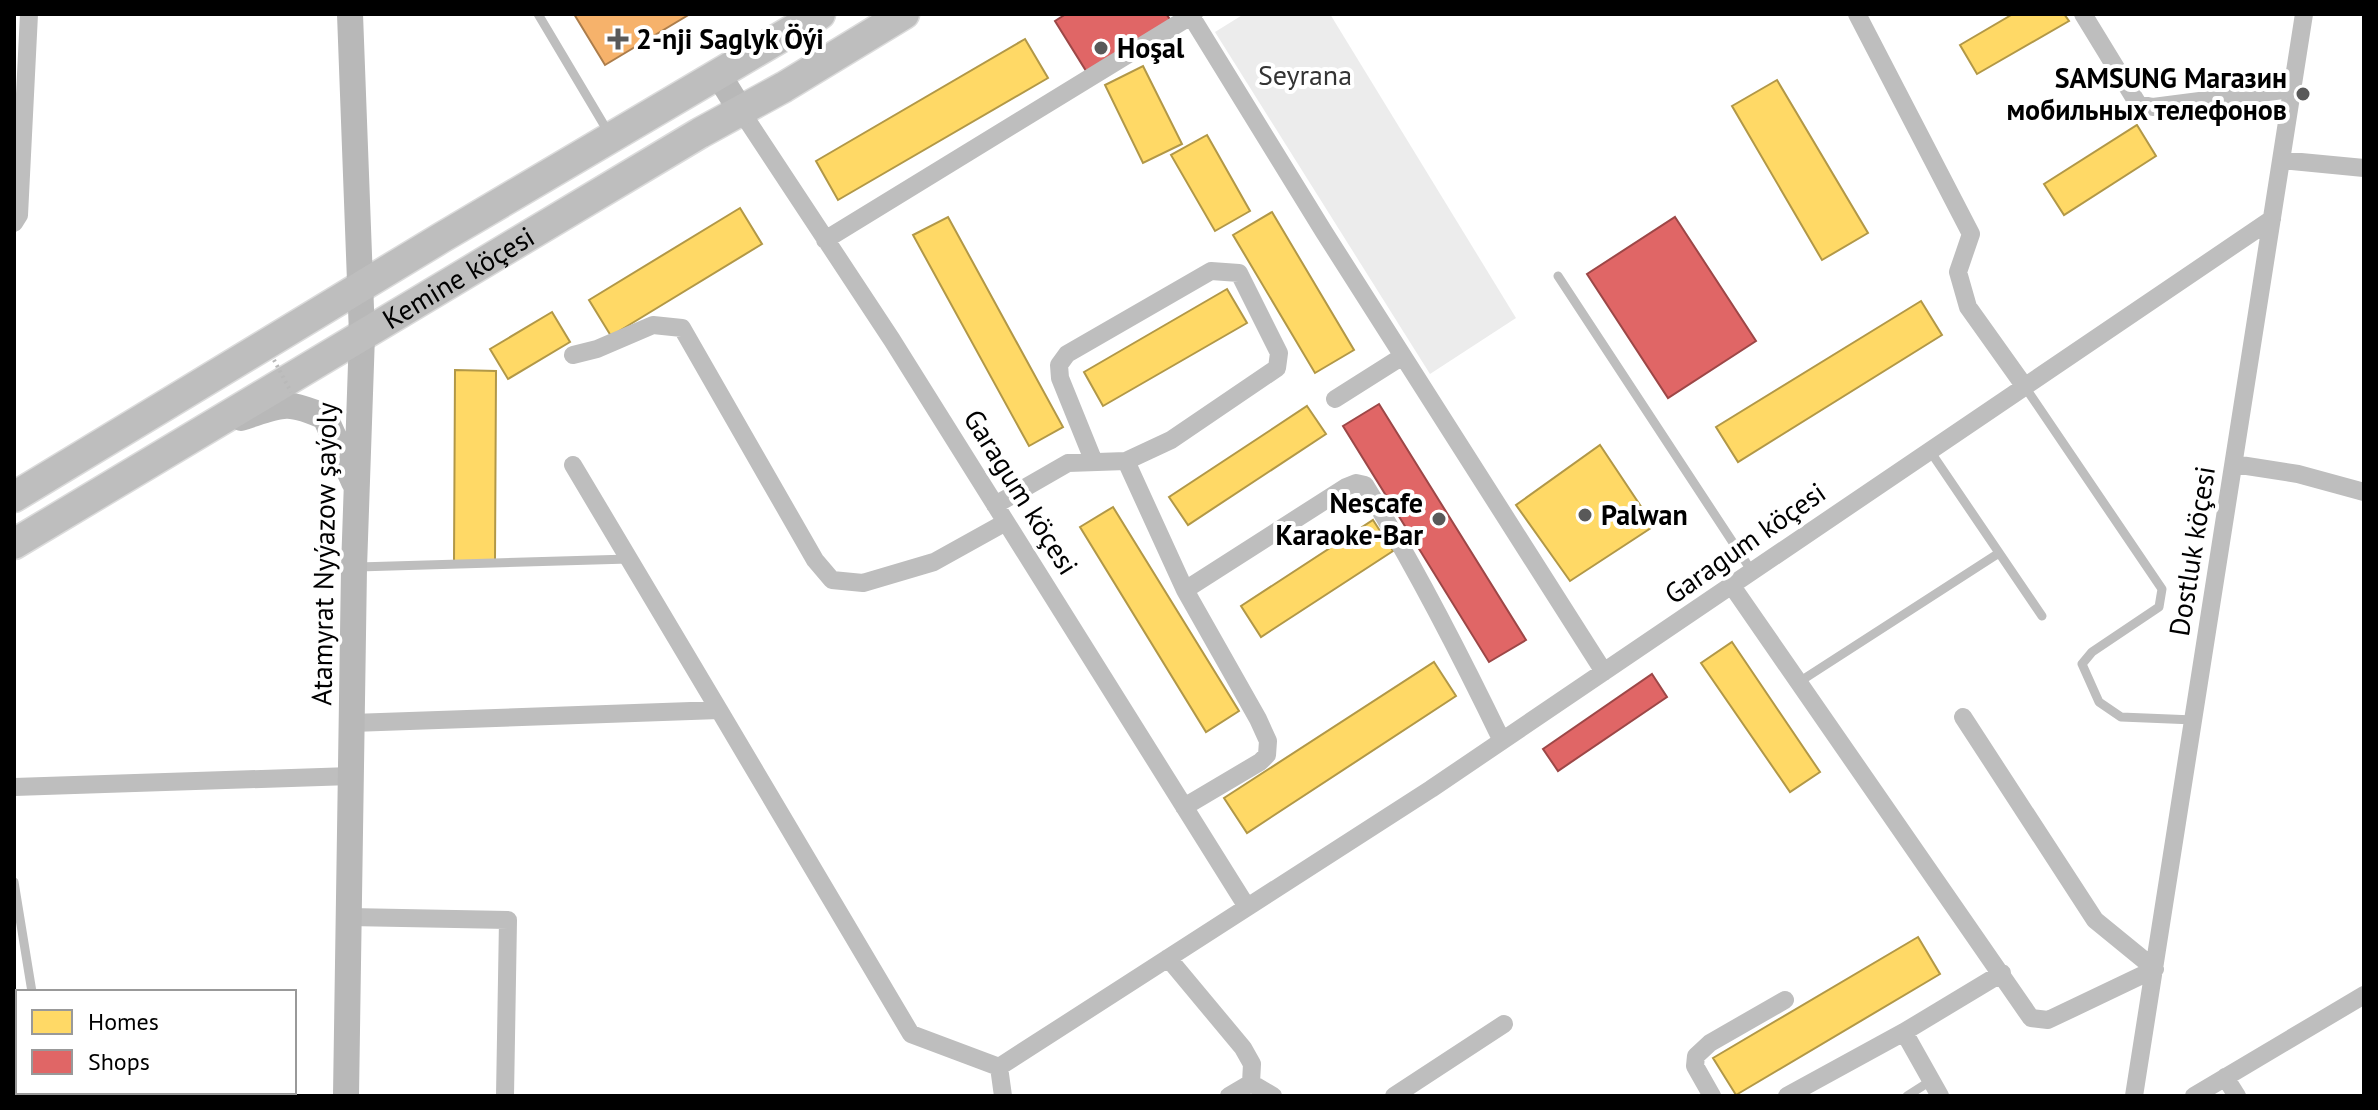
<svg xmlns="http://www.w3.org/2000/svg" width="2378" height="1110" font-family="'PT Sans',sans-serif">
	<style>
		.green { fill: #ececec }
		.homes { fill: #ffd966; stroke: #b29847; stroke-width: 2 }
		.shops { fill: #e06666; stroke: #9d4747; stroke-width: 2 }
		.health { fill: #f6b26b; stroke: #ac7d4b; stroke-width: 2 }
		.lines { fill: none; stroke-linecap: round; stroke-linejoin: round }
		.primary-casing { stroke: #dbdbdb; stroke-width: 33 }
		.lane { stroke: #bebebe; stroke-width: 9 }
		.street { stroke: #bebebe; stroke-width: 18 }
		.secondary { stroke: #b8b8b8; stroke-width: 26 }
		.primary { stroke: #bebebe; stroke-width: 30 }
		.path-bridge { stroke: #b9b9b9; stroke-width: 4; stroke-dasharray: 2 4; stroke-linecap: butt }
		.poi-dot { fill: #595959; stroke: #fff; stroke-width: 3 }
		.labels { text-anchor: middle; stroke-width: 8; stroke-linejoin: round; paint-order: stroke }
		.poi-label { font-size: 28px; font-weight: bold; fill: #000; stroke: #fff; text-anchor: start }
		.park-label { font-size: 28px; fill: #333; stroke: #fff }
		.street-label { font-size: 28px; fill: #000; stroke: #fff }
	</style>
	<rect width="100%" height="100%" fill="#fff"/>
	<!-- green -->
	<path class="green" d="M1244,14H1330L1516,318L1430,374L1215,32Z"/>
	<!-- homes -->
	<path class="homes" d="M2013,14H2064L2069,21L1977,74L1960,45Z
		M1025,39L1048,78L838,200L816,161Z
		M1143,66L1182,144L1143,163L1105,85Z
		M1777,80L1868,233L1822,260L1732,106Z
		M2137,125L2156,156L2064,215L2044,184Z
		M1207,135L1250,211L1215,231L1171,155Z
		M740,208L762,244L611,336L589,300Z
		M1272,212L1354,350L1315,373L1233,235Z
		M948,217L1063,427L1029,446L913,235Z
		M1227,289L1247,323L1103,406L1084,372Z
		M1921,301L1942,335L1738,462L1716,427Z
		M552,312L570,342L508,379L490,349Z
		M455,370L496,371L495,562H454Z
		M1307,406L1326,434L1188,525L1169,497Z
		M1600,445L1654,526L1570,581L1516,505Z
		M1113,507L1239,711L1206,732L1080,527Z
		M1373,520L1393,551L1261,637L1241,606Z
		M1732,642L1820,772L1790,792L1701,663Z
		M1434,662L1456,696L1247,833L1224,798Z
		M1918,937L1940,974L1736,1095L1713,1058Z"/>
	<!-- shops -->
	<path class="shops" d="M1066,14H1166L1172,22L1088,74L1055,21Z
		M1675,217L1756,341L1668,398L1587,274Z
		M1379,404L1526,640L1489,662L1343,426Z
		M1652,674L1667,697L1558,771L1543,749Z"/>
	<!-- health -->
	<path class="health" d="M574,14H690L605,65Z"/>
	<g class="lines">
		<defs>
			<g id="primary">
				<path d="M14,497L441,238L820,14"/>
				<path id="s1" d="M14,544L700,133L784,87L904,14"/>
			</g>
		</defs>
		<!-- primary casing -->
		<use href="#primary" class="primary-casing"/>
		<!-- lane -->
		<path class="lane" d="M538,14L610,135
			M1558,276L1751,570
			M2025,387L2162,589L2159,607L2092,652L2082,664L2099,702L2121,717L2194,720
			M1930,451L2042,616
			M358,567L629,559
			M1799,682L1999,553
			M14,882L32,992
			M14,1065L18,1060
			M1907,1096L1932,1080"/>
		<!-- street -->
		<path class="street" d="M1857,14L1971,234L1958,272L1968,307L2025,387
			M2083,14L2138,104L2153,107L2292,89
			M1191,16L1324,232L1604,672
			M741,111L892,340L1247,907
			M2281,160L2364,168
			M14,223L19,215L29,14
			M825,240L1194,14
			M573,355L597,349L653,325L682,328L815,560L832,580L863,583L934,562L1006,522
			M1335,399L1403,356
			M1126,461L1185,590L1258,719L1268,741L1267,755L1260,762L1184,807
			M2234,464L2298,474L2364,492
			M573,465L719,710
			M995,505L1068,463L1126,461L1171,440L1277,368L1279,353L1239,273L1211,271L1067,354L1059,365L1060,378L1094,462
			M1732,586L2031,1018L2048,1020L2155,969L2095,920L1963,717
			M1185,590L1346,487L1356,483L1365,485C1416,568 1460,654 1502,741
			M352,723L719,710L911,1034L999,1067
			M14,787L351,776
			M349,917L508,920L505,1096
			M1168,958L1243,1048L1252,1064L1251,1083L1229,1096
			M1904,1032L1940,1096
			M2225,1077L2237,1096
			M1251,1083L1273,1096
			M1003,1096L999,1067L1431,789L2272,219
			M1394,1096L1504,1024
			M1712,1096L1695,1066L1696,1056L1710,1043L1785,1000
			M1787,1096L1904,1032L2002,973
			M2134,1096L2304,14
			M2194,1096L2364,995"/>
		<!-- secondary -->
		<path class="secondary" d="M718,74L741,111
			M241,418C281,405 285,399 325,417L354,482
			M346,1096L354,568L362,335L350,14"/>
		<!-- primary -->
		<use href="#primary" class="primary"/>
		<!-- path-bridge -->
		<path class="path-bridge" d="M274,360L291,392"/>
	</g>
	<!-- markers -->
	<g class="poi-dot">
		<path d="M614 27h8v8h8v8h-8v8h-8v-8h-8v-8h8z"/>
		<circle cx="1101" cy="48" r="8"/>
		<circle cx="2303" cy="94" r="8"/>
		<circle cx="1585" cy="515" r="8"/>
		<circle cx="1439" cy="519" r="8"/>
	</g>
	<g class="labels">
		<!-- poi labels -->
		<g class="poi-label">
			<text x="636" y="49">2-nji Saglyk Öýi</text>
			<text x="1117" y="58">Hoşal</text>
			<text x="2287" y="88" text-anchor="end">SAMSUNG Магазин<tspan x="2287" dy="32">мобильных телефонов</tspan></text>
			<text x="1423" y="513" text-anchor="end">Nescafe<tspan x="1423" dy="32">Karaoke-Bar</tspan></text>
			<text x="1601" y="525">Palwan</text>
		</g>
		<!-- park labels -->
		<g class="park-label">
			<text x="1305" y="85">Seyrana</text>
		</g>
		<!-- street labels -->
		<g class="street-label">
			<text dy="10" stroke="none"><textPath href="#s1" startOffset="518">Kemine köçesi</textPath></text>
			<text transform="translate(1021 492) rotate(58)" y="10">Garagum köçesi</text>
			<text transform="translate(1745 543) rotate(-35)" y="10">Garagum köçesi</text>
			<text transform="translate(2192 551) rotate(-81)" y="10">Dostluk köçesi</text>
			<text transform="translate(324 554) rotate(-89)" y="10">Atamyrat Nyýazow şaýoly</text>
		</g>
	</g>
	<!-- border -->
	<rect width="2378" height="1110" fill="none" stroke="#000000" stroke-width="32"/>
	<!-- legend -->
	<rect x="16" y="990" width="280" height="104" fill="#ffffff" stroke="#999999" stroke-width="2"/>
	<rect x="32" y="1010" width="40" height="24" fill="#ffd966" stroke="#999999" stroke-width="2"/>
	<text x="88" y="1030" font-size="24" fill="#000000">Homes</text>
	<rect x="32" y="1050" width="40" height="24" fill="#e06666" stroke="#999999" stroke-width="2"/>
	<text x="88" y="1070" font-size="24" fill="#000000">Shops</text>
</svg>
